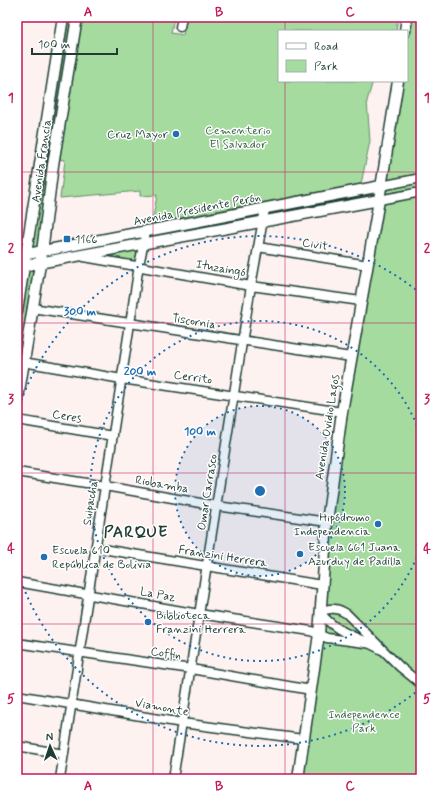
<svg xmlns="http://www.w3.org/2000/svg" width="438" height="796" font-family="Mynerve,sans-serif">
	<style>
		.green { fill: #a5db9e; stroke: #628c69 }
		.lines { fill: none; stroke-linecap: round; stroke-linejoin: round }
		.minor-casing { stroke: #1f3d34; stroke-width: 11 }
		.major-casing { stroke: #1f3d34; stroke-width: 13 }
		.minor { stroke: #fff; stroke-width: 8 }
		.major { stroke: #fff; stroke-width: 10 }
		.grid { fill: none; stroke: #c2185b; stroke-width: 1; stroke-opacity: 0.55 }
		.ring { fill: none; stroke: #1f6fb2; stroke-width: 2; stroke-dasharray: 2 4 }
		.poi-dot { fill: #1f6fb2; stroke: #fff; stroke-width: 1.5 }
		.labels { text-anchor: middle; stroke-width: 3; stroke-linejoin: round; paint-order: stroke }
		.park-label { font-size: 12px; fill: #40644e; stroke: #fff }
		.poi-label { font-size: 12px; fill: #1f3d34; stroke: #fff; text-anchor: start }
		.street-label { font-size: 12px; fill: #1f3d34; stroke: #fff }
		.district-label { font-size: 16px; font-weight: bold; letter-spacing: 1px; fill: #1f3d34; stroke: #fff }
		.centre { fill: #1f6fb2; stroke: #fff; stroke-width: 2 }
		.ring-label { font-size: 12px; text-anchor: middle; font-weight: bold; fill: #1f6fb2; stroke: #fff; stroke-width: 3; stroke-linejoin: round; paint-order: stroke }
		.neatline { fill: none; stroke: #c2185b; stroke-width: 1.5 }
		.grid-label { font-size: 13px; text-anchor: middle; font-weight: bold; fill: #c2185b }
	</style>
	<rect width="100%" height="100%" fill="#fef2f1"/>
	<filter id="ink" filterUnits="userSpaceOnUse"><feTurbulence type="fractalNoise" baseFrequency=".025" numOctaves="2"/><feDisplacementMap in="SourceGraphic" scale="8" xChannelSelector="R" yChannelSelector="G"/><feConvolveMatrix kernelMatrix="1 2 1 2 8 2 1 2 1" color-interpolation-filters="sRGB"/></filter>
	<g filter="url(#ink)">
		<!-- green -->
		<path class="green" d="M63,17H77L17,404V311Z
			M82,17H174L171,33L183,35L186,17H398L396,31H279V81H373L367,101L370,141L361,184L152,223L157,195L140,196V191L60,198L65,160L58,159Z
			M407,17H421V779H298L327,522L398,81H407Z
			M140,247L137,263L100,257L99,255Z"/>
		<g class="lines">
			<defs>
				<path id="minor" d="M180,27L182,17
					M381,186L421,178
					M379,200L421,192
					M258,247L368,265
					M84,257L251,286L361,301
					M32,308L351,357
					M17,361L122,379L342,412
					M17,420L113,436
					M17,472L105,486L217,506L327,522
					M96,548L322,585
					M17,582L199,614L311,631L327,638L373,644
					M17,643L191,669L311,690
					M382,650C360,637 336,634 320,612C331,607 338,608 347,614L400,667L421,684
					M17,695L182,723L303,739
					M17,746L64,754
					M60,779L139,265L146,232
					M173,779L251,286L265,209"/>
				<path id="major" d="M405,31L407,17
					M17,256L381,186
					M17,267L379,200
					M17,311L63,17
					M17,404L42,252L53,165L77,17
					M298,779L319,634L327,522L342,412L379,200L398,81"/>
			</defs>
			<!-- minor casing -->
			<use href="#minor" class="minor-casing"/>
			<!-- major casing -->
			<use href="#major" class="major-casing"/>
			<!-- minor -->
			<use href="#minor" class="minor"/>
			<!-- major -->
			<use href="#major" class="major"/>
		</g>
	</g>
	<!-- grid -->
	<path class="grid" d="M153,17V779M285,17V31M285,81V779M17,172H421M17,323H421M17,473H421M17,624H421"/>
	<!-- distance rings -->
	<circle cx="260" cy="491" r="85" fill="#1f6fb2" fill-opacity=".12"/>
	<g class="ring">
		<circle cx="260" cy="491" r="85"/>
		<path d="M421 546A170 170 0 1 1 421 436"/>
		<path d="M420 689A255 255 0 0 1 17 570M17 412A255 255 0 0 1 420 293"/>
	</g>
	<!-- markers -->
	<g class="poi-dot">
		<circle cx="176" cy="134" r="4"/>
		<rect x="63" y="235" width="8" height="8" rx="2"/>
		<circle cx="378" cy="524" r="4"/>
		<circle cx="300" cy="554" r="4"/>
		<circle cx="44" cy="557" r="4"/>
		<circle cx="148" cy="622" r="4"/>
	</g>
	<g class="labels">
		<!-- park labels -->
		<g class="park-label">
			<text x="238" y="134">Cementerio<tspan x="238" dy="14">El Salvador</tspan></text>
			<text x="364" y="718">Independence<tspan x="364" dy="14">Park</tspan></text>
		</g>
		<!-- poi labels -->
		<g class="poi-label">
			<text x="168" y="138" text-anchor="end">Cruz Mayor</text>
			<text x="75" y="243">1166</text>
			<text x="370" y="521" text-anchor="end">Hipódromo<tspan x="370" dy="14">Independencia</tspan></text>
			<text x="308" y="551">Escuela 661 Juana<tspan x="308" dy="14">Azurduy de Padilla</tspan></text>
			<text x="52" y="554">Escuela 610<tspan x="52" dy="14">República de Bolivia</tspan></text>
			<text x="156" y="619">Biblioteca<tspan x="156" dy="14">Franzini Herrera</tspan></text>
		</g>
		<!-- street labels -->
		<g class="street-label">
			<text transform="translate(41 161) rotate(-82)" y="4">Avenida Francia</text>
			<text transform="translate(197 209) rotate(-11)" y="4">Avenida Presidente Perón</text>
			<text transform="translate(315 244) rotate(9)" y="4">Civit</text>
			<text transform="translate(221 268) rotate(10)" y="4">Ituzaingó</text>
			<text transform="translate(194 321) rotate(9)" y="4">Tiscornia</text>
			<text transform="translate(193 377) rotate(8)" y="4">Cerrito</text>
			<text transform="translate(67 416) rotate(10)" y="4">Ceres</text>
			<text transform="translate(327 427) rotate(-81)" y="4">Avenida Ovidio Lagos</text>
			<text transform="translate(162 484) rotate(10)" y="4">Riobamba</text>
			<text transform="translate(207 492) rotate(-81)" y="4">Omar Carrasco</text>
			<text transform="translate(90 503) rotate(-81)" y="4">Suipacha</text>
			<text transform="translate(223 556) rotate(9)" y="4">Franzini Herrera</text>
			<text transform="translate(158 594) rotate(10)" y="4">La Paz</text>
			<text transform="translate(166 653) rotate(8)" y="4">Coffin</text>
			<text transform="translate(162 707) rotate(10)" y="4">Viamonte</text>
		</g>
		<!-- district labels -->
		<g class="district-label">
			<text x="136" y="537">PARQUE</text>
		</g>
	</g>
	<circle cx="260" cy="491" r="6" class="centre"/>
	<g class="ring-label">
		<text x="80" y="315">300 m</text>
		<text x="140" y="375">200 m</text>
		<text x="200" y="435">100 m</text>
	</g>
	<!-- margin -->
	<rect width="438" height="796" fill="none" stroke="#fff" stroke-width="44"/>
	<!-- legend -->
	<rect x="278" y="30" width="130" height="52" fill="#ffffff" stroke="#a5b1ae"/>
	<rect x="286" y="43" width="20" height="6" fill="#ffffff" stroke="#a5b1ae"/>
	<text x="314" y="50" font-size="12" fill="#1f3d34">Road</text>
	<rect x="286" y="60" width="20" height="12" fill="#a5db9e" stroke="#a5b1ae"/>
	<text x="314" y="70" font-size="12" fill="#1f3d34">Park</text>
	<!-- north arrow -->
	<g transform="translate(50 746) rotate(357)" stroke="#ffffff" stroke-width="3" paint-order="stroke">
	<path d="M0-3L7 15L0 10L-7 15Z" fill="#1f3d34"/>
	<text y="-6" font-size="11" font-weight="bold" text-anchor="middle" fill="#1f3d34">N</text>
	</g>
	<!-- scale -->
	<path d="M32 48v6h85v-6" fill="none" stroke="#1f3d34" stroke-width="2"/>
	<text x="38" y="48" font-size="12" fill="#1f3d34" stroke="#ffffff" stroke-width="3" paint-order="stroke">100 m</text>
	<rect x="22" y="22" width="394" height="752" class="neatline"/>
	<g class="grid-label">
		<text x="88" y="16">A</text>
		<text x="219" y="16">B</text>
		<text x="350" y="16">C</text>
		<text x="11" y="102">1</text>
		<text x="427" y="102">1</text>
		<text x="11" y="252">2</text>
		<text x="427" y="252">2</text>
		<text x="11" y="403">3</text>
		<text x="427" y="403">3</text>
		<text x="11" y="553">4</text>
		<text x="427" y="553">4</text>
		<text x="11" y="703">5</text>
		<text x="427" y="703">5</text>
		<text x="88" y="790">A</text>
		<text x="219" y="790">B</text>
		<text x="350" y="790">C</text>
	</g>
</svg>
